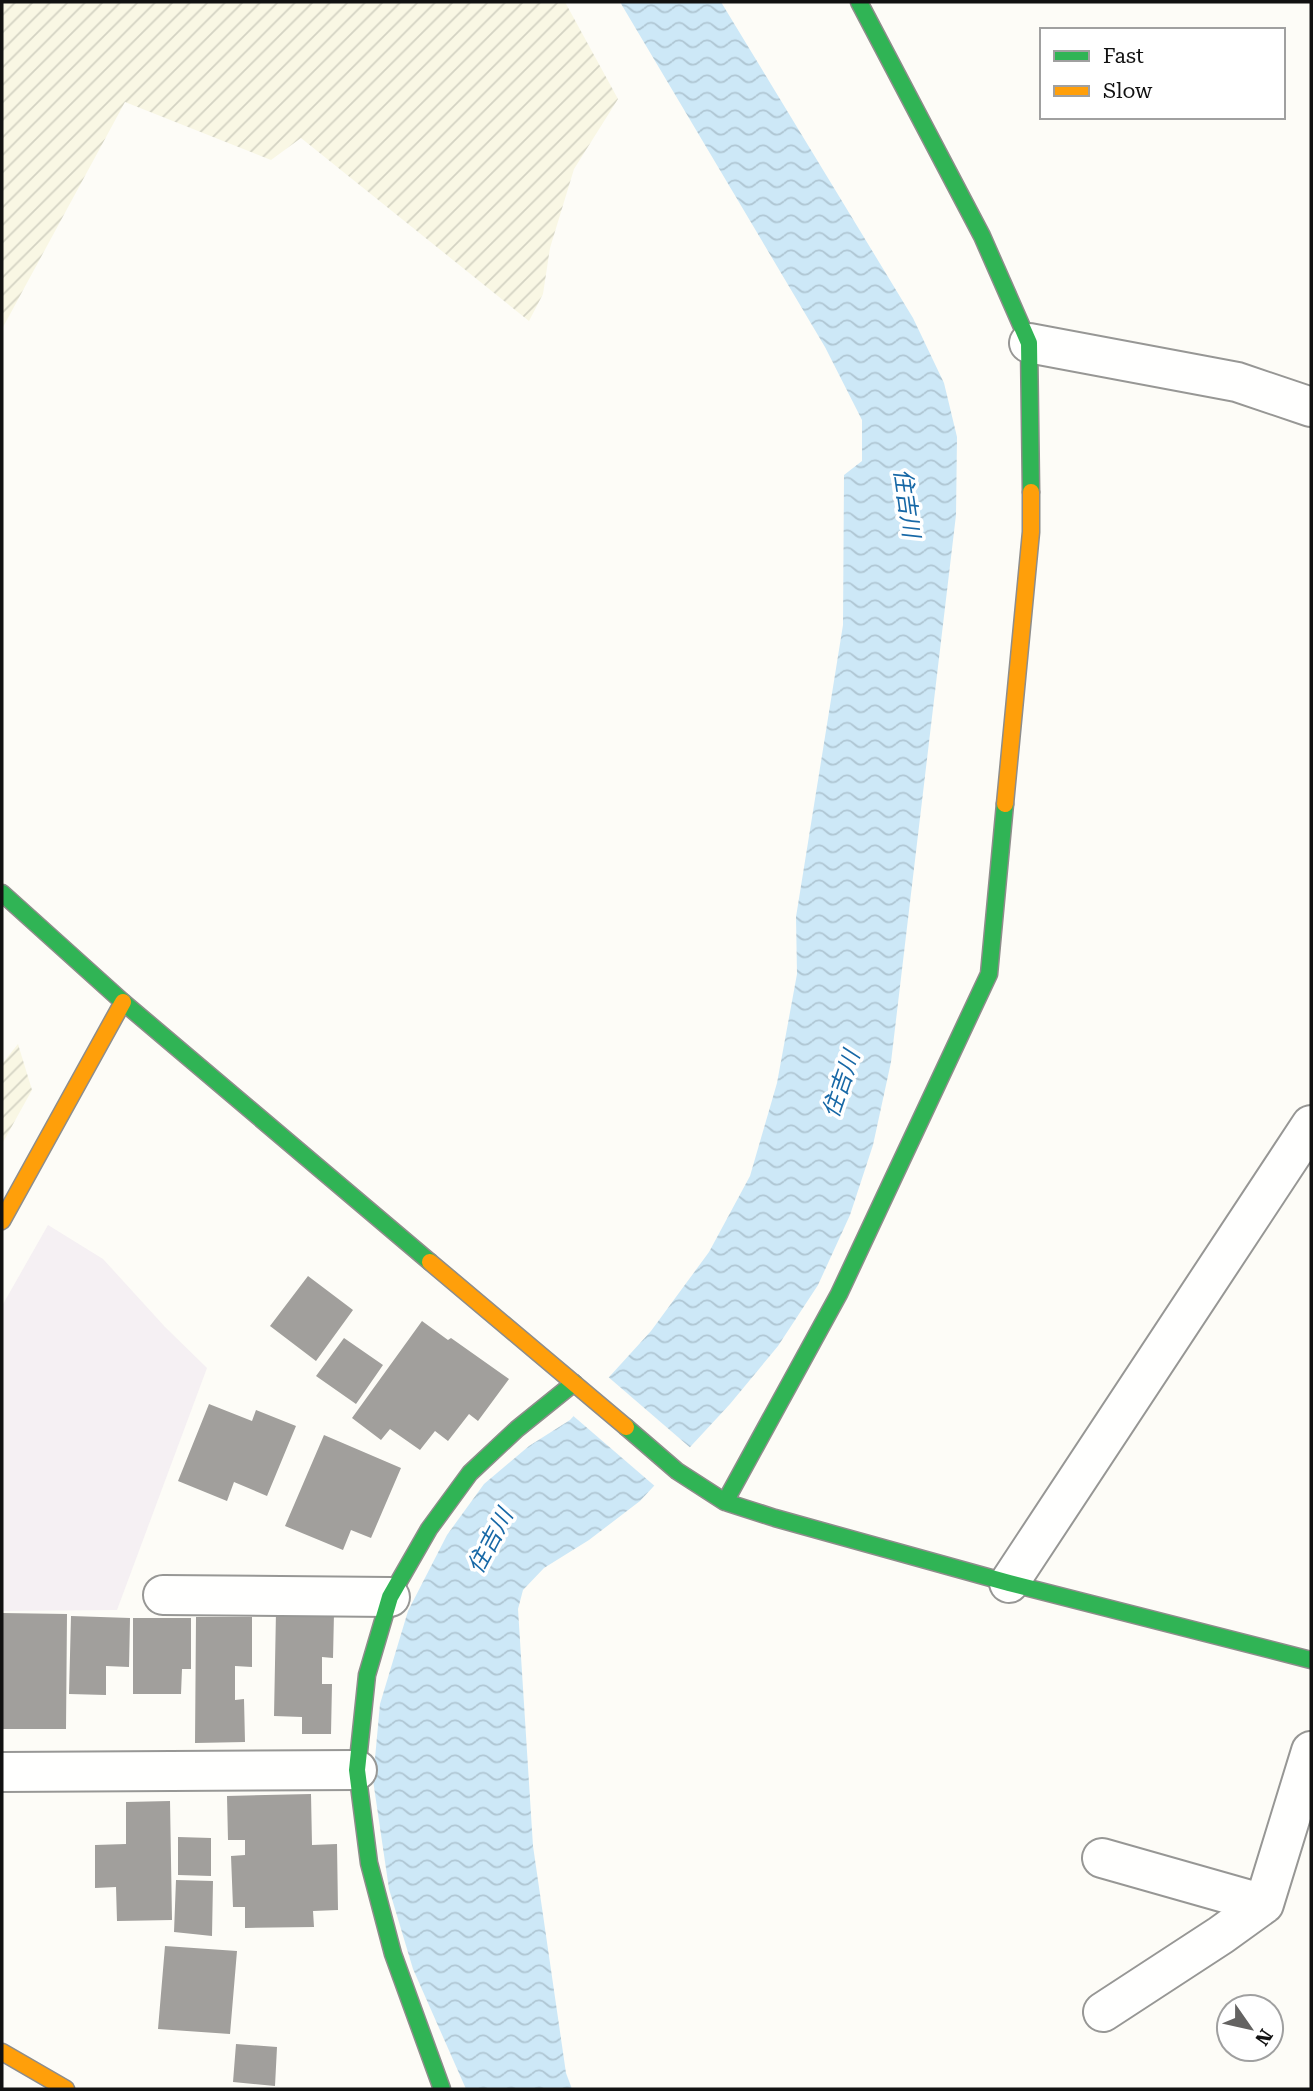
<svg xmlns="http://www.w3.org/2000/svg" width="1313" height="2091" font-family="'Roboto Serif','Noto Sans JP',serif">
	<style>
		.industrial { fill: #f5f0f3 }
		.farmland { fill: url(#farmland-furrows) }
		.water { fill: url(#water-waves) }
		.pier { fill: #fdfcf7 }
		.building { fill: #a19f9c }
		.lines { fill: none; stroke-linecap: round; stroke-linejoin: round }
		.street-casing { stroke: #979795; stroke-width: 42 }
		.fast-casing { stroke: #8e8d8b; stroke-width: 19 }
		.slow-casing { stroke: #8e8d8b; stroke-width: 19 }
		.street { stroke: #fffffe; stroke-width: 38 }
		.fast { stroke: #30b455; stroke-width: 16 }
		.slow { stroke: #ff9f0a; stroke-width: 16 }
		.labels { text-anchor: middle; stroke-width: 7; stroke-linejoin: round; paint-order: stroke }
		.water-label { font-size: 23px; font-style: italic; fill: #1768a6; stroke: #fff }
	</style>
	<defs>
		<pattern id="farmland-furrows" width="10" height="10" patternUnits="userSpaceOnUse" patternTransform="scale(1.75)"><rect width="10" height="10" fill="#f9f7e4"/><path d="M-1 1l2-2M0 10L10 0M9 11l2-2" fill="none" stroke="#d4d3c3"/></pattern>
		<pattern id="water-waves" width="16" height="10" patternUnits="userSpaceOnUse" patternTransform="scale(1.75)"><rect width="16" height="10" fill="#cde8f7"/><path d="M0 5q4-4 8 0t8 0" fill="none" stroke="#afc6d3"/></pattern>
	</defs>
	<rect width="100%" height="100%" fill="#fdfcf7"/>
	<!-- industrial -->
	<path class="industrial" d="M48,1225L103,1259L165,1327L207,1368L117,1610L2,1611V1306Z"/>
	<!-- farmland -->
	<path class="farmland" d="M2,2H565L618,99L574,169L550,248L543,294L529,321L301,138L271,160L125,102L2,329Z
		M18,1044L32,1090L2,1144V1064Z"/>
	<!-- water -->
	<path class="water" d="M620,2H721L913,318L944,383L957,437L956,515L891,1062L873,1145L850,1215L818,1285L778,1346L730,1404L640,1501L589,1540L544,1568L523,1590L518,1609L533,1846L566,2073L572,2089H466L413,1969L389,1889L373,1780L380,1704L408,1611L447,1535L484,1484L529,1446L570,1420L651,1331L709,1252L750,1176L777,1083L797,974L796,917L843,625L844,475L862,461V420L825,347Z"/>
	<!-- pier -->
	<path class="pier" d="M606,1375L693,1450L657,1488L571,1414Z"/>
	<!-- building -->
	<path class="building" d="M308,1276L353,1310L316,1361L270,1326Z
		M422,1321L448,1340L451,1338L509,1379L478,1421L469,1414L448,1441L435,1431L420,1450L390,1429L381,1440L352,1418Z
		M344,1338L383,1365L356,1404L316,1376Z
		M209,1404L252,1421L256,1410L296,1426L267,1496L234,1482L227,1501L178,1481Z
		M324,1435L401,1468L371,1538L351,1530L343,1550L285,1526Z
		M276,1611L334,1613L333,1658L322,1657V1684H332L331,1734H302V1717L274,1716Z
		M2,1613L67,1614L66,1729H2Z
		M71,1616L130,1618L129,1667L106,1666V1695L69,1694Z
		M196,1617H252V1667L235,1666V1700L244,1699L245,1742L195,1743Z
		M133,1618H191V1669H182L181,1694H133Z
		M311,1794L312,1845L337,1844L338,1910L313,1911L314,1927L245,1928V1907H233L231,1856L245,1855V1840H228L227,1796Z
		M170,1801L172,1920L117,1921L116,1887L95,1888V1845L126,1844V1802Z
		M178,1837L211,1838V1876L178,1875Z
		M176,1880L213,1881L212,1936L174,1932Z
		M165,1946L237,1951L230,2034L158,2029Z
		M236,2044L277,2047L275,2086L233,2082Z"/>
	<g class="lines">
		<defs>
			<path id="street" d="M1029,343L1237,382L1311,407
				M1009,1583L1311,1125
				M163,1595L390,1597
				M2,1772L357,1770
				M1102,1858L1264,1904
				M1103,2012L1221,1935L1264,1904L1311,1751"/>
			<path id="fast" d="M859,2L982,236L1029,343L1031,492
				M2,893L123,1002L430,1262
				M626,1427L677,1471L725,1502L775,1518L1009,1583L1311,1660
				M725,1502L839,1294L989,974L1005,804
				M442,2089L393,1954L369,1863L357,1770L367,1675L390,1597L429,1529L470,1473L517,1429L574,1383"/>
			<path id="slow" d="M1005,804L1031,532V492
				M2,1221L123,1002
				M430,1262L626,1427
				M2,2052L66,2089"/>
		</defs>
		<!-- street casing -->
		<use href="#street" class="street-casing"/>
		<!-- fast casing -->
		<use href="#fast" class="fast-casing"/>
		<!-- slow casing -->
		<use href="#slow" class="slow-casing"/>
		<!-- street -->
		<use href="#street" class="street"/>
		<!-- fast -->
		<use href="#fast" class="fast"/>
		<!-- slow -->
		<use href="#slow" class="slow"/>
	</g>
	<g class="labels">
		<!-- water labels -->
		<g class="water-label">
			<text transform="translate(907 503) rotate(82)" y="8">住吉川</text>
			<text transform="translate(841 1084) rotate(-71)" y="8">住吉川</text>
			<text transform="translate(490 1541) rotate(-62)" y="8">住吉川</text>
		</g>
	</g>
	<!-- border -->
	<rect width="1313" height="2091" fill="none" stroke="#111111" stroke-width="7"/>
	<!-- legend -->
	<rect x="1040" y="28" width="245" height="91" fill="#ffffff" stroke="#a0a0a0" stroke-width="2"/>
	<rect x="1054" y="51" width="35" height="10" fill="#30b455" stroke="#a0a0a0" stroke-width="2"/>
	<text x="1103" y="63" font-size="21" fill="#111111">Fast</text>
	<rect x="1054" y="86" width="35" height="10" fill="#ff9f0a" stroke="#a0a0a0" stroke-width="2"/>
	<text x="1103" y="98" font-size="21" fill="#111111">Slow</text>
	<!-- north arrow -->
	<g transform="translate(1250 2028) rotate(124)"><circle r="33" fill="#ffffff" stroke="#a0a0a0" stroke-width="2"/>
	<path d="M0-5L12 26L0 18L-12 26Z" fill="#646362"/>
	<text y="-10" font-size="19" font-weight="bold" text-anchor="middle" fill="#111111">N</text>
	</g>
</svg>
